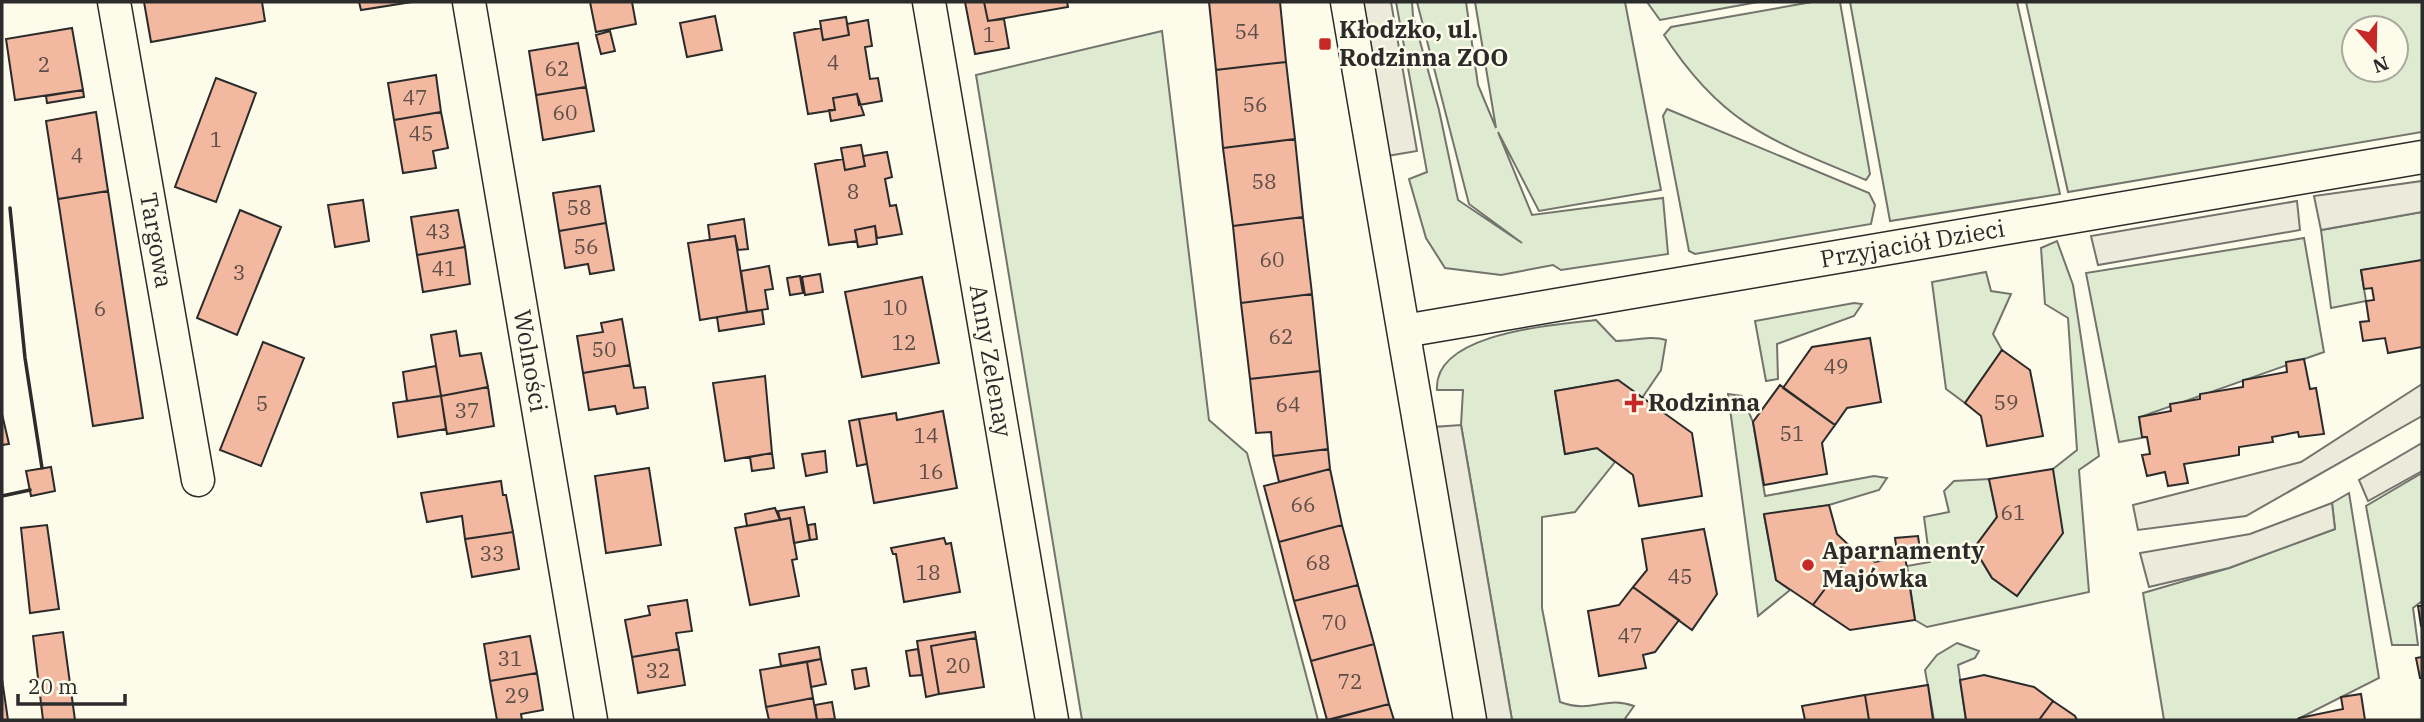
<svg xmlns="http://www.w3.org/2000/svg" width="2424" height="722" font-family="'IBM Plex Serif',serif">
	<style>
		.green { fill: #deebd1; stroke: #74746e; stroke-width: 2; fill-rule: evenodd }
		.parking { fill: #eceadb; stroke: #74746e; stroke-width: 2 }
		.building { fill: #f2b8a0; stroke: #2b2b2b; stroke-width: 2 }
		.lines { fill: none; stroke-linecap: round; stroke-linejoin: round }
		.street-casing { stroke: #2b2b2b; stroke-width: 35 }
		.street { stroke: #fdfbea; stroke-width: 32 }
		.wall { stroke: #2b2b2b; stroke-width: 3.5 }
		.poi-dot { fill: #c62828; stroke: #fdfbea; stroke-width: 2.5 }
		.labels { text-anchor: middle; stroke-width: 5; stroke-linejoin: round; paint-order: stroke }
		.number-label { font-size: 21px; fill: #5d4e48 }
		.poi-label { font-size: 24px; font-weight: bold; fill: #2b2b2b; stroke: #fdfbea; text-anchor: start }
		.street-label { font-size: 24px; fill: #2b2b2b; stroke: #fdfbea }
	</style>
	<rect width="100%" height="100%" fill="#fdfbea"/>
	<!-- green -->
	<path class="green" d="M1396,2H1412L1413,16L1439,110L1458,200L1522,243L1469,204L1417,2H1466L1478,85L1496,128L1475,2H1625L1661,190L1539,211L1498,132L1532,215L1663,198L1668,254L1561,270L1553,265L1501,275L1445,268L1426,238L1409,179L1427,172Z
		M1647,2H1758L1660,20Z
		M1812,2H1840L1870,174L1866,180C1772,141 1722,125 1664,35L1671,27Z
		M1850,2H2017L2060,194L1890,221Z
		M2026,2H2422V132L2068,192ZM2354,28H2396V70H2354Z
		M1162,31L1209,420L1247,453L1318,720H1082L976,75Z
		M1667,109L1869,193L1875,205L1871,224L1695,254L1689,251L1663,116Z
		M2422,212V262L2361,270L2366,301L2331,308L2321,230Z
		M2304,238L2324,352L2140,417L2147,437L2119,442L2086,273Z
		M2057,241L2073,285L2099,456L2079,470L2089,592L1927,627L1915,620L1907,566L1930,562L1924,517L1949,512L1944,491L1954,481L1989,479L1997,517L1974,548L1992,578L2017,595L2053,469L2077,450L2068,318L2045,304L2041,248Z
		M1986,272L1991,291L2011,294L1993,334L2002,350L1965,403L1946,389L1932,282Z
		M1854,303L1862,304L1854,316L1777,344L1778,379L1766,381L1755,321Z
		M1596,320L1616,341C1632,341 1651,335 1666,340L1661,370L1642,398L1618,380L1555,391L1565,454L1597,448L1615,462L1575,512L1542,517V608L1560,702C1592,714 1606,695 1634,706L1624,720H1512L1461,425L1463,390H1437C1433,332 1556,325 1596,320Z
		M1728,394L1742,396L1753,422L1765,496L1874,476L1887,478L1879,490L1829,505L1764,515L1776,580L1790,590L1758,616Z
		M2422,473V601L2413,608L2418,645H2392L2366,506Z
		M2349,493L2379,678L2296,720H2164L2143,593L2229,568L2335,529L2332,503Z
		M1957,643L1979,651L1975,658L1958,665L1966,720H1934L1925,670L1937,655Z"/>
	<!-- parking -->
	<path class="parking" d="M1362,2H1391L1417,151L1387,156Z
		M2422,181V212L2321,230L2314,196Z
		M2297,201L2300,230L2098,265L2091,236Z
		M2422,384V416L2246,516L2138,530L2133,505L2301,462Z
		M1461,425L1512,720H1484L1433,427Z
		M2422,443V471L2368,501L2359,480Z
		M2332,503L2335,529L2229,568L2149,587L2140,553L2250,534Z"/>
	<!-- building -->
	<path class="building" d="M144,2H262L265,21L151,42Z
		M359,2H412L361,10Z
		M590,2H632L636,24L596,32Z
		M965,2H984L988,21L1004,19L1009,48L975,54Z
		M984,2H1067L1068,7L988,21Z
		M1209,2H1280L1286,62L1216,70Z
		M715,16L722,50L687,57L680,23Z
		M846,17L849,35L823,40L820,21Z
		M868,20L872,46L865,47L870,79L878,78L882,101L859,105L857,94L833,98L835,110L808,114L794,33L821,28L823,40L849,35L847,24Z
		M72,28L83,90L15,100L6,39Z
		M610,31L615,51L601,54L596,35Z
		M578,43L586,87L536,95L529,51Z
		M1286,62L1295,139L1223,148L1216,70Z
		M436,75L441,112L394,120L388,83Z
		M216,78L256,93L216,202L175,187Z
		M586,87L594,131L543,140L536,95Z
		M83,90L84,97L47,103L46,96Z
		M857,94L864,115L831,121L829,110H835L833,98Z
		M96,112L108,191L58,199L46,121Z
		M441,112L448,148L433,151L436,168L403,173L394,120Z
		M1295,139L1303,217L1233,226L1223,148Z
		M861,145L865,166L845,170L841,148Z
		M887,152L892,177L885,179L890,206L896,205L902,234L877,238L875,226L855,230L857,241L829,245L815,164L843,159L845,170L865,166L863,156Z
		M600,186L606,223L559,231L553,193Z
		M108,191L143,418L93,426L58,199Z
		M363,200L369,241L335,247L328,205Z
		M240,210L281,227L237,335L197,318Z
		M458,210L465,247L417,255L411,217Z
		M1303,217L1312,294L1241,303L1233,226Z
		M744,219L748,249L738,250L735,236L710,240L708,225Z
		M606,223L614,270L590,274L588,264L565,268L559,231Z
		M875,226L877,244L858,247L855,230Z
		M735,236L747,312L700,320L688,243Z
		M465,247L470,284L423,292L417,255Z
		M2422,260V347L2388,353L2385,338L2363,341L2360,322L2369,321L2366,301L2374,300L2372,288L2364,289L2361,270Z
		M769,266L773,289L765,290L768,309L747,312L741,271Z
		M820,274L823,292L805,295L802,277Z
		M800,276L803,293L790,295L787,278Z
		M922,277L939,363L862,377L845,292Z
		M1312,294L1320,371L1250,379L1241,303Z
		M762,310L764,324L719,331L717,317Z
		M622,319L630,365L583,373L577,336L603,332L601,323Z
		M456,331L460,356L481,353L488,387L441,396L431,335Z
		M1870,338L1881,402L1847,408L1835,425L1783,388L1812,347Z
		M263,342L304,358L261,466L220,450Z
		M2002,350L2030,370L2043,436L1987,446L1981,416L1965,403Z
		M2304,359L2310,389L2316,388L2324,434L2299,437L2298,432L2272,437L2273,442L2239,447V455L2184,464L2188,483L2168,486L2165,472L2147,476L2142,455L2150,454L2147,437H2142L2139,417L2171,411L2170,404L2200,399V394L2243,387V380L2287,372L2286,362Z
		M630,365L634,388L645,387L648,408L617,414L615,406L589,410L583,373Z
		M436,366L441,396L407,401L403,372Z
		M1320,371L1328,449L1273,456L1271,432L1256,433L1250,379Z
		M765,376L772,453L725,461L713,383Z
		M1618,380L1692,433L1702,496L1639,506L1633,475L1597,448L1565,454L1555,391Z
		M1780,385L1835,425L1822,443L1827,474L1764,485L1753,422Z
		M488,387L494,426L447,434L441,396Z
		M441,396L446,429L398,437L393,403Z
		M943,411L957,488L874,503L859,419L896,413L897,420Z
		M2,414L9,444L2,445Z
		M859,419L867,464L857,466L849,421Z
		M1328,449L1330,469L1279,482L1273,456Z
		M825,451L827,472L806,476L802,454Z
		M772,453L774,468L752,471L750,457Z
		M51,467L55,491L31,496L26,471Z
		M649,468L661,545L606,553L595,476Z
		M1330,469L1342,525L1279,542L1264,486Z
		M2053,469L2063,533L2017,596L1992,578L1974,548L1997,517L1989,479Z
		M501,481L503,495H506L513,532L465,539L462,516L427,522L421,493Z
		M1829,505L1837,534L1854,550L1813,605L1776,580L1764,514Z
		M804,507L810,540L794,543L790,518L780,520L778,511Z
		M775,508L780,520L747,526L745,514Z
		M790,518L797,559L792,560L799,596L750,605L735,528Z
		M815,524L817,539L810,540L808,525Z
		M47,525L59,609L30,613L21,528Z
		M1342,525L1358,585L1294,601L1279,542Z
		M1704,529L1717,594L1692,630L1633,587L1647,570L1642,539Z
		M513,532L519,569L472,577L465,539Z
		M1918,536L1920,550L1897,553L1895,538Z
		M944,538L946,544L951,543L960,592L904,602L896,554H893L891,548Z
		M1854,550L1875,562L1905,556L1915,620L1850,630L1813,605Z
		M1358,585L1374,644L1311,661L1294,601Z
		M1633,587L1679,620L1655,652L1643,655L1646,668L1599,676L1588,611L1619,605Z
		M687,600L692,631L676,633L679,649L632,657L625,620L650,615L648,606Z
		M2418,606H2422V626H2421Z
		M63,632L75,720H43L33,636Z
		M975,632L976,638L931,646L939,694L926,697L917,641Z
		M530,636L537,673L490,681L484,644Z
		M976,638L984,687L939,694L931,646Z
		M1374,644L1389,704L1327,720L1311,661Z
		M819,647L821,659L781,666L779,654Z
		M679,649L685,685L638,693L632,657Z
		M918,649L922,675L910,676L906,651Z
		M2422,657V678H2420L2416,658Z
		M821,659L826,684L811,687L807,662Z
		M807,662L813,698L766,707L760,670Z
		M866,668L869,686L855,689L852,670Z
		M537,673L543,710L521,714L522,720H497L490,681Z
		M1984,675L2034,687L2053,701L2039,720H1966L1960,680Z
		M2,679L8,720H2Z
		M1928,685L1933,720H1869L1865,695Z
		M2361,694L2365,720H2299V718L2343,709L2341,697Z
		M1865,695L1869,720H1805L1802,706Z
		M813,698L817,720H769L766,707Z
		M2053,701L2075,716L2077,720H2039Z
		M832,702L835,719L817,720L815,705Z
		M1389,704L1394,720H1329Z"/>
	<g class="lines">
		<defs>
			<g id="street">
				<path id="s1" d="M114,2L198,480"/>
				<path id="s2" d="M469,2L591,720"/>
				<path id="s3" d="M929,2L1052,720"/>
				<path d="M1347,2L1470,720"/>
				<path id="s4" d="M1404,331L2422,157"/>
			</g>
		</defs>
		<!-- street casing -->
		<use href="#street" class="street-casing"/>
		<!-- street -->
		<use href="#street" class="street"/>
		<!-- wall -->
		<path class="wall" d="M10,208L25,358L42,468
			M2,496L30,490"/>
	</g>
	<!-- markers -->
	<g class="poi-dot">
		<rect x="1318" y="37" width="14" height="14" rx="3.5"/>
		<path d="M1630.5 392.5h7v7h7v7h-7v7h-7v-7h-7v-7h7z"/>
		<circle cx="1808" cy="565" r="7"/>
	</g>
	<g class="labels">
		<!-- number labels -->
		<g class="number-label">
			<text x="1247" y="39">54</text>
			<text x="989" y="42">1</text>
			<text x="833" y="70">4</text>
			<text x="44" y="72">2</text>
			<text x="557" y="76">62</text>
			<text x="415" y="105">47</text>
			<text x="1255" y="112">56</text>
			<text x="565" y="120">60</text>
			<text x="421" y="141">45</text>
			<text x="216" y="147">1</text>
			<text x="77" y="163">4</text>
			<text x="1264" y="189">58</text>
			<text x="853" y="199">8</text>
			<text x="579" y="215">58</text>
			<text x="438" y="239">43</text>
			<text x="586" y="254">56</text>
			<text x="1272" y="267">60</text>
			<text x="444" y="276">41</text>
			<text x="239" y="280">3</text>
			<text x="895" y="315">10</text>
			<text x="100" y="316">6</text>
			<text x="1281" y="344">62</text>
			<text x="904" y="350">12</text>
			<text x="604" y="357">50</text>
			<text x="1836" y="374">49</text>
			<text x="2006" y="410">59</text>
			<text x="262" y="411">5</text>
			<text x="1288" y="412">64</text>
			<text x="467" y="418">37</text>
			<text x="1792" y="441">51</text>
			<text x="926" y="443">14</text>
			<text x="931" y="479">16</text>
			<text x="1303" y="512">66</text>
			<text x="2013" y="520">61</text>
			<text x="492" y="561">33</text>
			<text x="1318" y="570">68</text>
			<text x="928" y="580">18</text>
			<text x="1680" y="584">45</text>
			<text x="1334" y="630">70</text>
			<text x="1630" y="643">47</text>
			<text x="510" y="666">31</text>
			<text x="958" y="673">20</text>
			<text x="658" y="678">32</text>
			<text x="1350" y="689">72</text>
			<text x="517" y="703">29</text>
		</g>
		<!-- poi labels -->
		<g class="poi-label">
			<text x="1339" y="38">Kłodzko, ul.<tspan x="1339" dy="28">Rodzinna ZOO</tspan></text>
			<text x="1648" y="411">Rodzinna</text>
			<text x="1822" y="559">Aparnamenty<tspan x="1822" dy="28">Majówka</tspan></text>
		</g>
		<!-- street labels -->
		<g class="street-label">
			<text dy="8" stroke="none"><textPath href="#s1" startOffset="242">Targowa</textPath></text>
			<text dy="8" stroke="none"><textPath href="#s4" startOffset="516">Przyjaciół Dzieci</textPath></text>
			<text dy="8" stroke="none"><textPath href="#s2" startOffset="364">Wolności</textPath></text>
			<text dy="8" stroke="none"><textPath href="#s3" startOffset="364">Anny Zelenay</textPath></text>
		</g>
	</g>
	<!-- border -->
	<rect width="2424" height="722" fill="none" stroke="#2b2b2b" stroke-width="7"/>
	<!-- north arrow -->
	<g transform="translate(2375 49) rotate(160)"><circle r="33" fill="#fdfbea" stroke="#a9a89e" stroke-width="2"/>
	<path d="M0-5L12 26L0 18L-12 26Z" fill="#c62828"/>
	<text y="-10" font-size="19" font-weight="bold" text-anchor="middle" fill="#2b2b2b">N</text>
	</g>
	<!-- scale -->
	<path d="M18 694v10h107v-10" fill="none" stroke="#2b2b2b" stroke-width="3.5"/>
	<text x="28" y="694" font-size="21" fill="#2b2b2b" stroke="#fdfbea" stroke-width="5" paint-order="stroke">20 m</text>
</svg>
